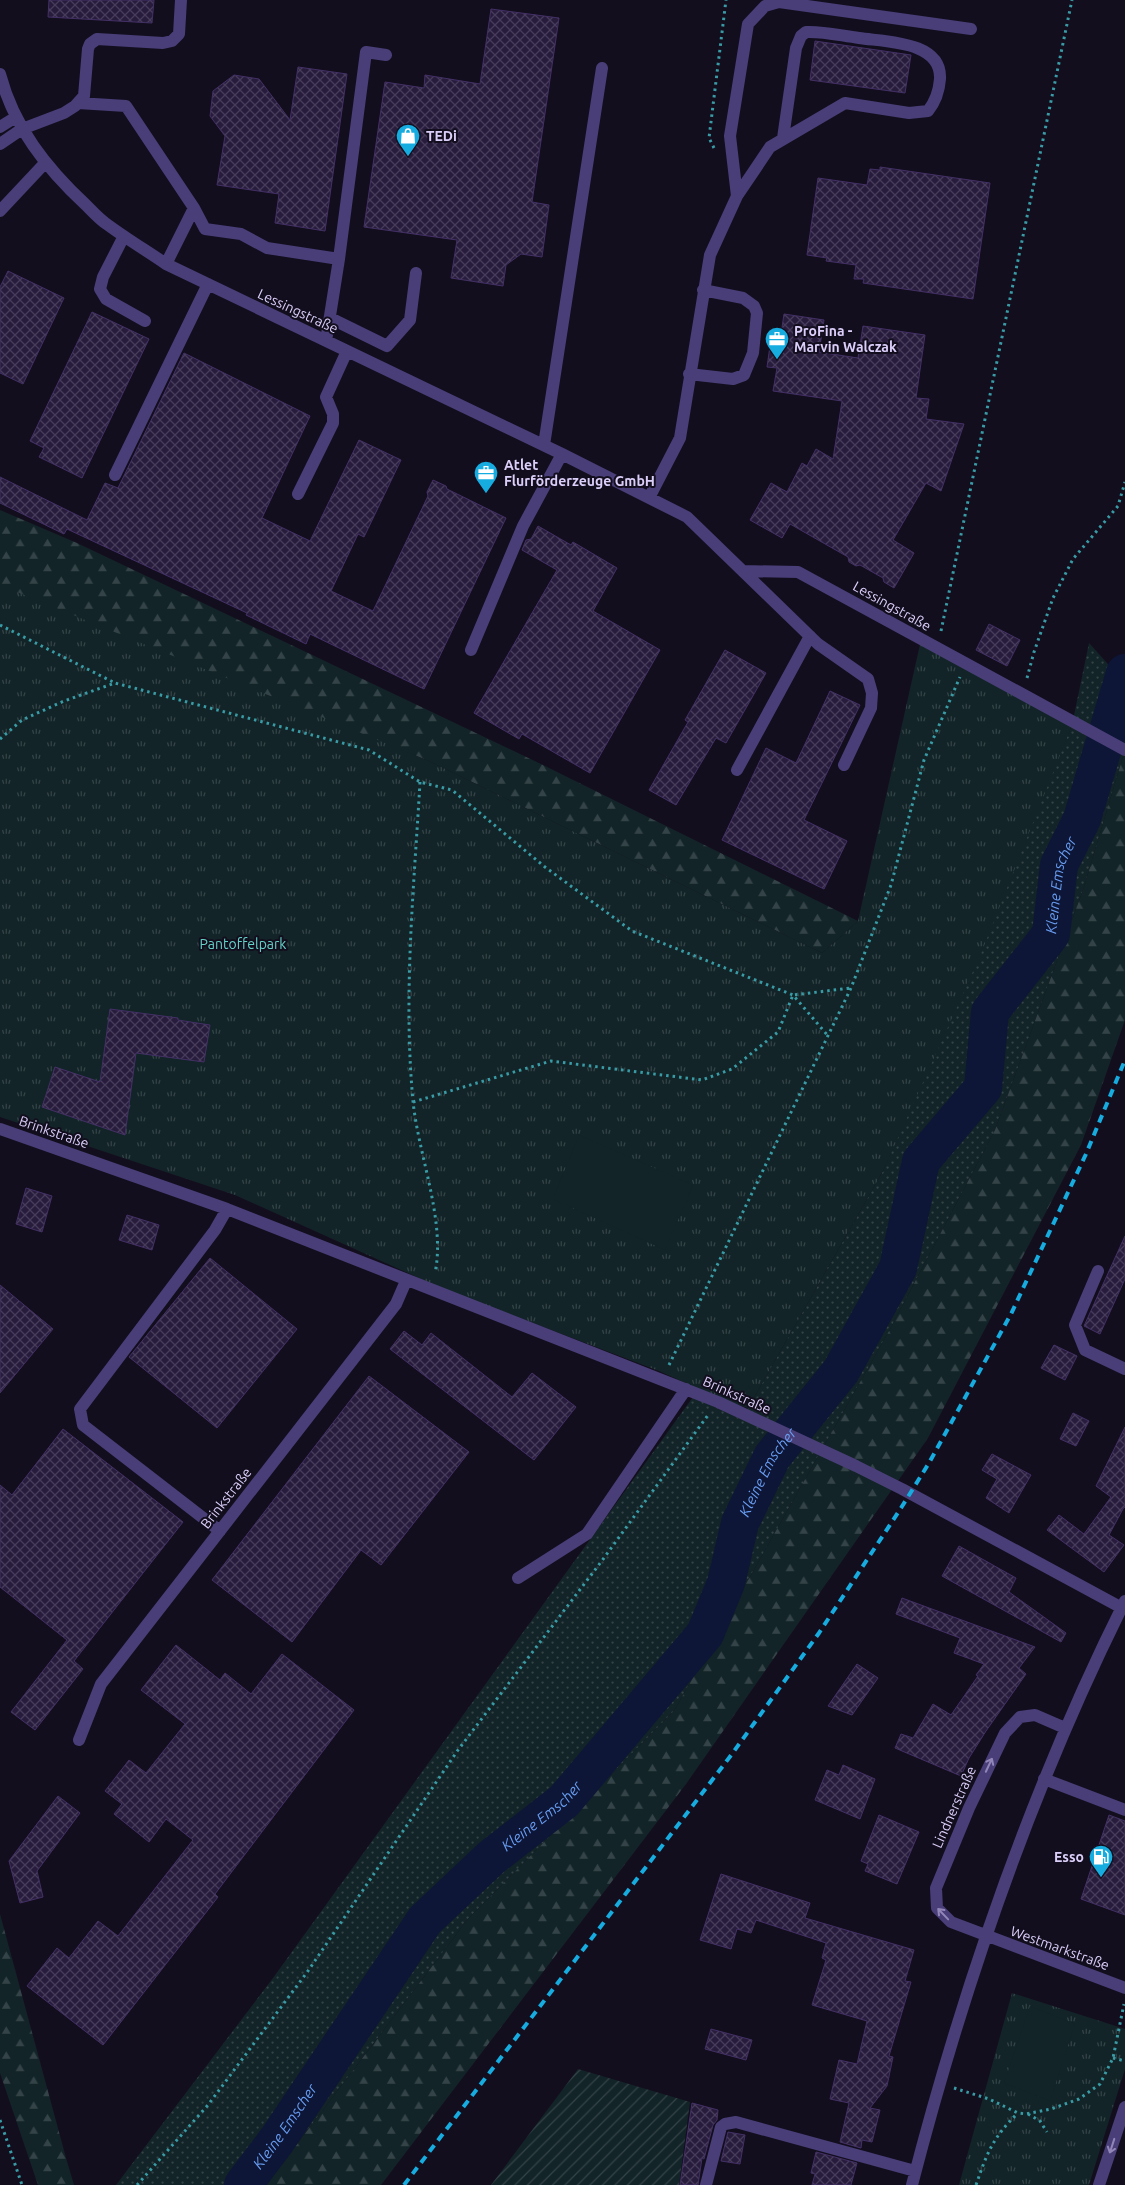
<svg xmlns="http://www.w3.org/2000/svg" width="1125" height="2185" font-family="Ubuntu,sans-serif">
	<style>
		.grass { fill: url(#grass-dots) }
		.forest { fill: url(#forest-firs) }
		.park { fill: url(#park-tufts) }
		.garden { fill: url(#garden-furrows) }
		.pitch { fill: #122427 }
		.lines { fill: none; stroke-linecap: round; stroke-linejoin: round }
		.river { stroke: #0d1637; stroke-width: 38 }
		.building { fill: url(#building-cross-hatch); stroke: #433066 }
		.path { stroke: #399ba5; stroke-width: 3; stroke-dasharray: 2.5 4; stroke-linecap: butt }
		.minor { stroke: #493e78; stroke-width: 12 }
		.rail { stroke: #16ace0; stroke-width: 4; stroke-dasharray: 8 6; stroke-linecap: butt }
		.oneway { stroke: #9286b9 }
		.labels { text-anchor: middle; stroke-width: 4; stroke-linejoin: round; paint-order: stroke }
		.poi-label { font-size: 14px; font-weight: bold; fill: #dbcffa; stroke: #130e1e; text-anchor: start }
		.street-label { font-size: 14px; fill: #dbcffa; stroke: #130e1e }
		.park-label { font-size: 14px; fill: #63d2c8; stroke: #130e1e }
		.water-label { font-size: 15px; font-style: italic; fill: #689cf0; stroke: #130e1e }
	</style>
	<defs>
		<pattern id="grass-dots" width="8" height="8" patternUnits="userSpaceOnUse" patternTransform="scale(1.25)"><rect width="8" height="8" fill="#122427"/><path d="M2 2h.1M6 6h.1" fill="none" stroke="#344347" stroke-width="1.8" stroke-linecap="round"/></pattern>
		<pattern id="forest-firs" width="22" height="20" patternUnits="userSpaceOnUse" patternTransform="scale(1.25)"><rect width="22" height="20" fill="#122427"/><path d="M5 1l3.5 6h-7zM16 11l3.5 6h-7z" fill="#344347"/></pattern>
		<pattern id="park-tufts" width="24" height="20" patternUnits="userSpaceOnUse" patternTransform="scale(1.25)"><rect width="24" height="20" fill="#122427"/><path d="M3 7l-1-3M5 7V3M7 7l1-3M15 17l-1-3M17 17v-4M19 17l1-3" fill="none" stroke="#344347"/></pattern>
		<pattern id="garden-furrows" width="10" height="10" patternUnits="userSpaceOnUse" patternTransform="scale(1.25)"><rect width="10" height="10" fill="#122427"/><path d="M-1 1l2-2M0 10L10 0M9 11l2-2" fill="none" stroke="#344347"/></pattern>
		<pattern id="building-cross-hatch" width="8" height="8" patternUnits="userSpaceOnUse" patternTransform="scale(1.25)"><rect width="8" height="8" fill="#281c3d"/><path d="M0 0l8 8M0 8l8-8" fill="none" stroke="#473c5a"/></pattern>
	</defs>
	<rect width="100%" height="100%" fill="#130e1e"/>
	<!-- grass -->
	<path class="grass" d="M1089,643L1125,683V750L1083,890L995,1130L889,1331L674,1711L468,1919L266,2185H116L273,1978L693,1397L743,1420L748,1408L883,1171L1072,725Z"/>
	<!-- forest -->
	<path class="forest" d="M0,510L77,543L545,766L858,921L822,953L429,761L202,672L0,587Z
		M1125,750V1020L1081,1145L928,1438L686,1784L381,2185H266L468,1919L674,1711L889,1331L995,1130L1083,890Z
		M0,1914L66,2158L74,2185H38L0,2073Z"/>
	<!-- park -->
	<path class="park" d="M0,585L429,761L822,953L858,921L921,640L1072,725L980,956L883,1171L748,1408L725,1401L659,1371L441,1288L235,1195L0,1117Z
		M1012,1993L1125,2029V2069L1089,2185H959Z"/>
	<!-- garden -->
	<path class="garden" d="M578,2069L690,2102L679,2185H491Z"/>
	<!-- pitch -->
	<path class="pitch" d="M579,1135L693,1185L665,1250L553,1199Z
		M1030,2006L1075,2024L1050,2101L1004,2083Z"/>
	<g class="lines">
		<!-- river -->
		<path class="river" id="s1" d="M243,2185L277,2140L425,1920L492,1857L564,1801L705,1634L726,1583L740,1523L772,1457L841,1371L898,1268L921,1161L983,1088L990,1012L1051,934L1059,865L1082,819L1125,673"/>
	</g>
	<!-- building -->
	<path class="building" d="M49,0H154L152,23L48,17Z
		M491,9L559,18L532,202L549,205L542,257L521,254L506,265L503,286L451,278L457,240L364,227L385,82L424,88L425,75L480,84Z
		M815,41L911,55L905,93L810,80Z
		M298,67L347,74L325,231L275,223L279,194L217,185L225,136L210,116L213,91L234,75L259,79L290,120Z
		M880,167L990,183L973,299L863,283L864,279H854L856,265L826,261L827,258L807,255L818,178L867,185L870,169L880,170Z
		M8,271L64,298L23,384L0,373V287Z
		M92,312L149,339L82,478L39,457L44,448L30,441Z
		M784,314L824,320L819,352L858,358L863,326L925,335L916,398L929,399L926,419L964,424L941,491L926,483L893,540L914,553L894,588L884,582L883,578L860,565L856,566L849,562L848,557L790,524L782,538L750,520L771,483L787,492L802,463L807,466L816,449L833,459L842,401L773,391L777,368L767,367L770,346L779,348Z
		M184,353L310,416L262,518L310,541L359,440L401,460L364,537L358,534L331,591L373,611L428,496L427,492L433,480L446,486L447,489L506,518L424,689L310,634L306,644L246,615L247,613L67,529L64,534L0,503V477L87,520L105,483L118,488Z
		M538,526L571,545L573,542L617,568L593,611L660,650L590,773L522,734L519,739L474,713L557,570L522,550L526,540L531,539Z
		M989,624L1020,640L1007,666L976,650Z
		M725,650L766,673L726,743L716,738L676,805L649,790L688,722L685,720Z
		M830,691L860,705L804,820L847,841L824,889L722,840L766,748L796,763Z
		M110,1009L178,1018V1020L210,1025L204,1062L136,1053L125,1135L42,1107L55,1067L100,1082Z
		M26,1188L52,1196L42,1232L16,1224Z
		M127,1215L159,1225L152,1250L119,1240Z
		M1125,1236V1279L1100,1334L1084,1326Z
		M210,1258L297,1329L217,1428L129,1357Z
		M0,1285L53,1329L0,1393Z
		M404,1331L422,1345L431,1333L512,1397L532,1373L576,1407L534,1460L390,1349Z
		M1054,1345L1077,1356L1065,1380L1041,1368Z
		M369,1376L469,1452L381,1565L361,1550L292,1642L212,1580Z
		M1073,1413L1089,1421L1076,1446L1060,1439Z
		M1125,1427V1508L1124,1507L1109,1535L1124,1545L1104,1572L1047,1530L1059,1515L1084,1534L1111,1497L1096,1486Z
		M63,1429L183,1522L74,1661L83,1669L35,1730L11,1712L67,1640L0,1587V1485L12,1495Z
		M992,1454L1031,1475L1009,1513L986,1498L997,1479L982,1470Z
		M959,1546L1016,1578L1009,1592L1066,1633L1061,1642L942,1576Z
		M902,1598L1035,1647L1019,1668L1026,1674L986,1731L969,1758L961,1776L895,1748L901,1734L913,1738L933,1704L951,1715L978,1676L976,1675L984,1664L954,1653L960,1638L896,1614Z
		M176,1645L220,1680L225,1673L251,1694L282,1654L354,1710L215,1894L218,1897L103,2045L27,1986L57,1948L69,1958L98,1921L118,1936L193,1840L166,1819L149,1842L114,1814L122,1804L105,1791L129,1760L146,1773L185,1724L141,1690Z
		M857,1664L878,1678L852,1715L828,1706Z
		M843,1765L875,1779L860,1819L815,1800L827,1770L839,1775Z
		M58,1796L80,1813L37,1871L43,1897L20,1903L9,1861Z
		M879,1815L919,1832L897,1884L865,1871L868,1864L861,1861Z
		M1109,1815L1125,1821V1915L1081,1899Z
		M721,1874L810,1903L805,1918L914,1950L905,1981L911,1982L889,2056L893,2057L887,2086L870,2108L880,2110L872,2142L862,2140L861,2148L840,2142L849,2103L830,2099L839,2060L857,2064L867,2021L812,2005L826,1960L822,1958L826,1943L756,1920L751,1933L737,1929L731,1949L700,1940Z
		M711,2029L752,2040L746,2060L705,2049Z
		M692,2103L718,2110L717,2120L713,2125L704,2159L702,2158L698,2185H680Z
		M728,2132L745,2135L740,2164L721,2161Z
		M816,2152L857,2163L851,2185H812L815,2174L811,2173Z"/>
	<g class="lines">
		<!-- path -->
		<path class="path" d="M714,148L709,138L726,0
			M0,625L115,683
			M941,631L1072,0
			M1027,678L1034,652L1053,598L1073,559L1118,506L1125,482
			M0,739L22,720L64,701L115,683L369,750L420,782L452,790L545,867L632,931L793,995L829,1037
			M420,782C414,888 403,995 413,1101C418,1154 446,1221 435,1273
			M413,1102L551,1061L702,1080L732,1069L778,1032L793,995L851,988
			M669,1365L851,988L891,885L924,760L960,677
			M1113,2058L1125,2061
			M954,2088L989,2099L1018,2113L1026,2114L1051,2109L1079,2099L1100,2084L1113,2058L1124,2004
			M1028,2114L1040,2121L1047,2132
			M0,2120L22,2185
			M137,2185L208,2105L308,1971L458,1750L604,1558L708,1415
			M976,2185C987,2153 993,2137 1018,2113"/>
		<!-- minor -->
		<path class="minor" d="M0,74C14,127 46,168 86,205C93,212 100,220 108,225C127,239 147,251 166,264L562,454L687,517L818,644L868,679L872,693L871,708L844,765
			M78,103L126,106L194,208L205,229L241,234L267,248L339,259L366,52L386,55
			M0,127L16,117
			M0,144L22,129L64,113L75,106L84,96L88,49L90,44L97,39L163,43L172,41L179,34L181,0
			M737,196L730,136L748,24L765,6L779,2L971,29
			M0,211L45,163
			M124,236L103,277L100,289L106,299L145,321
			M166,264L194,208
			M330,318L387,346L410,320L416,273
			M326,341L339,259
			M689,374L733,379L744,375L753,353L757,313L754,306L743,298L703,290
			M544,445L602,68
			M115,475L208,284
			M298,494L333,423V414L326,397L347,351
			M650,496L680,438L710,255L737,196L770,147L845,103L909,113L928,111C936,101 939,92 940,79C942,41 886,42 859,38C842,36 823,31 806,32L801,36L796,48L783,138
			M743,571L798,572L1125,750
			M471,650L523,526L562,454
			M737,770L810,636
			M0,1129L227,1209L718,1402L856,1466L902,1489L1122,1608
			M1098,1271L1075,1325L1085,1350L1125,1369
			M220,1531L83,1425L80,1409L215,1230L227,1209
			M518,1578L587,1534L686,1389
			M1065,1728L1035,1715L1020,1717L1005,1733L969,1808L936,1888L937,1908L951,1922L1125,1988
			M79,1740L101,1684L396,1304L406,1281
			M1044,1779L1125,1810
			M706,2185L721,2127L725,2124L736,2122L915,2171
			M912,2185C964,1984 1032,1787 1125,1601
			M1099,2185L1125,2107"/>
		<!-- rail -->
		<path class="rail" d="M404,2185L732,1754L819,1633L901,1508L929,1463L1011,1314L1086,1154L1125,1060"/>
	</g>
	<!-- one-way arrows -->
	<defs><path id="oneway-shaft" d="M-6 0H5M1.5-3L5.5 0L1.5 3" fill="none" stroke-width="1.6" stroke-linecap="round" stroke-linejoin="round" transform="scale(1.25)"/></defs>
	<g class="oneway">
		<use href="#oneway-shaft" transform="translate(989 1765) rotate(-65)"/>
		<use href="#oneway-shaft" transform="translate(943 1914) rotate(-134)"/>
		<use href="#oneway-shaft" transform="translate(1112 2146) rotate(108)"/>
	</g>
	<!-- icons -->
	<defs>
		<symbol id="shop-pin" viewBox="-11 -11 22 30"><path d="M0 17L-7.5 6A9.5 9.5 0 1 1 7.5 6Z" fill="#16ace0" stroke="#130e1e"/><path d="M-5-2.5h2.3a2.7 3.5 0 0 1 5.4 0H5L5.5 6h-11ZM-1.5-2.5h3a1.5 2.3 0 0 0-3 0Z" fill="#fff"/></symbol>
		<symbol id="office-pin" viewBox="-11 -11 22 30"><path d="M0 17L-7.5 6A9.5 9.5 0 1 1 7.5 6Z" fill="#16ace0" stroke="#130e1e"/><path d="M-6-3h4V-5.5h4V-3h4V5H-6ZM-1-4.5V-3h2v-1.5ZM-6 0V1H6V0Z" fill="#fff"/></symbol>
		<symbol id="fuel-pin" viewBox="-11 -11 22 30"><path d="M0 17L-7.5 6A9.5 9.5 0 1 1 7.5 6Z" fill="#16ace0" stroke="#130e1e"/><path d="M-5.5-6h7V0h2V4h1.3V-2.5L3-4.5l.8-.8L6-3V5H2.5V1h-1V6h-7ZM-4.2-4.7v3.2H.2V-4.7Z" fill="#fff"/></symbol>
	</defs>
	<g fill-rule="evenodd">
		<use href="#shop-pin" x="394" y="122" width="28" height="38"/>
		<use href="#office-pin" x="763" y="325" width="28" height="38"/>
		<use href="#office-pin" x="472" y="459" width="28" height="38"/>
		<use href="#fuel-pin" x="1087" y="1843" width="28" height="38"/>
	</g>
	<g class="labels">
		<!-- poi labels -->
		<g class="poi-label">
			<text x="426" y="141">TEDi</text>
			<text x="794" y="336">ProFina -<tspan x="794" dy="16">Marvin Walczak</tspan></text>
			<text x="504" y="470">Atlet<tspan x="504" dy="16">Flurförderzeuge GmbH</tspan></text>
			<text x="1084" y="1862" text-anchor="end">Esso</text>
		</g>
		<!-- street labels -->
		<g class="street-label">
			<text transform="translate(298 311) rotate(25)" y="5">Lessingstraße</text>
			<text transform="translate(892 606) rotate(29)" y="5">Lessingstraße</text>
			<text transform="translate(54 1132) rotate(19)" y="5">Brinkstraße</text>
			<text transform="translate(737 1395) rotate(24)" y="5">Brinkstraße</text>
			<text transform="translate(226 1498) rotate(-52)" y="5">Brinkstraße</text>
			<text transform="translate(954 1807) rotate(-66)" y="5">Lindnerstraße</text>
			<text transform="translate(1060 1948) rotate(20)" y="5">Westmarkstraße</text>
		</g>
		<!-- park labels -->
		<g class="park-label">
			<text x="243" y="949">Pantoffelpark</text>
		</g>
		<!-- water labels -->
		<g class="water-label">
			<text dy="5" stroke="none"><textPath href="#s1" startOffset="1572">Kleine Emscher</textPath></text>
			<text dy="5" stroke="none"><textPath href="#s1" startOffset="898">Kleine Emscher</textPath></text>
			<text dy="5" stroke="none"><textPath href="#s1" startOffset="478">Kleine Emscher</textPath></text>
			<text dy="5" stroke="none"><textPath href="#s1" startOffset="72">Kleine Emscher</textPath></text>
		</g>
	</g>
</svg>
